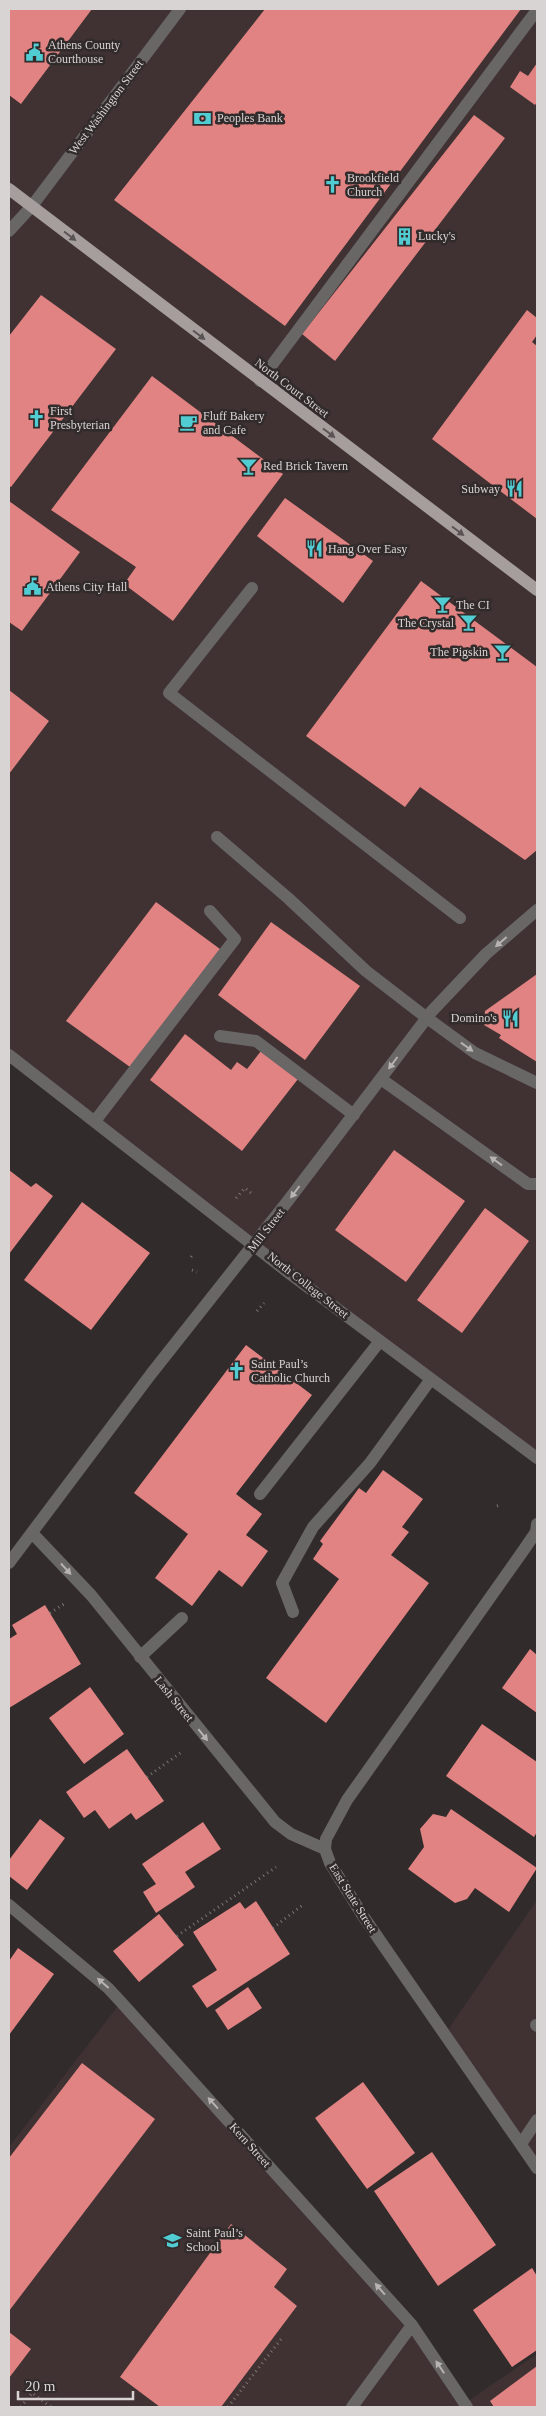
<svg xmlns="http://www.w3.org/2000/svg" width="546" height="2416" font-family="'Times New Roman',serif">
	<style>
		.built { fill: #403232 }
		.building { fill: #e08382 }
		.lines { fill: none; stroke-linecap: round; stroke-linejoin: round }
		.path { stroke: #7b7474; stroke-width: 3; stroke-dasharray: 1 4; stroke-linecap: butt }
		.minor { stroke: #696666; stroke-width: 12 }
		.major { stroke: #a59e9d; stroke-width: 12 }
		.oneway { fill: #5a5353 }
		.oneway2 { fill: #b7b3b3 }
		.labels { text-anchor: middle; stroke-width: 5; stroke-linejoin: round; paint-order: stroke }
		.poi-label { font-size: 12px; fill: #d9d4d4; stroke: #322b2b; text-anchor: start }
		.street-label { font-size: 12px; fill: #d9d4d4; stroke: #322b2b }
	</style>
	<rect width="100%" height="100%" fill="#322b2b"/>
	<!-- built -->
	<path class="built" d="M9,9H537V1458L9,1055Z
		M537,1900V2168L445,2034Z
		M121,2002L360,2267L465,2403L537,2354V2407H9V2147Z"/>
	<!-- building -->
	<path class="building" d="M9,9H92L21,104L9,95Z
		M265,9H521L285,326L114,200Z
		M537,63V102L535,105L510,87L520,71L528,76Z
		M474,115L505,138L335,361L302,334Z
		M41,295L116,349L11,487L9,486V336Z
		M527,310L537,318V335L532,342L537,346V519L432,439Z
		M152,376L283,474L173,621L124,584L136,567L51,510Z
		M285,498L373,561L343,603L257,536Z
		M9,501L80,552L22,631L9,622Z
		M421,581L537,667V850L525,860L420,787L405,807L306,736Z
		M9,690L49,721L9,774Z
		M156,902L220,949L130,1067L66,1021Z
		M271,922L360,986L305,1060L218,995Z
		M537,974V1062L499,1038L501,1035L484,1025L485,1011Z
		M185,1034L231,1070L237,1062L247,1069L261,1051L298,1079L242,1151L150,1080Z
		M394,1150L465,1201L406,1282L335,1230Z
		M9,1170L31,1187L36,1183L53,1196L9,1254Z
		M82,1202L150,1253L91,1330L24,1280Z
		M485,1208L529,1241L462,1333L417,1300Z
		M246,1345L312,1395L236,1494L262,1514L246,1535L268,1551L242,1587L219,1570L192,1606L155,1578L188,1534L134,1493Z
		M383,1470L423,1499L402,1527L409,1532L391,1555L429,1583L326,1723L266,1678L339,1579L313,1559L323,1544L320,1541L359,1488L366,1493Z
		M45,1605L81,1664L9,1708V1639L17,1634L12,1625Z
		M530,1649L537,1655V1713L502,1688Z
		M90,1687L124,1734L84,1764L49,1718Z
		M482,1724L537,1762V1832L534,1837L446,1776Z
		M127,1749L164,1801L136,1820L131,1813L109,1829L95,1810L84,1818L66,1792Z
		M451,1809L537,1868L509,1912L475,1888L467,1899L455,1903L408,1869L424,1847L420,1829L433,1814L446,1817Z
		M40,1819L65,1838L27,1890L9,1876V1860Z
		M203,1822L221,1849L185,1872L195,1887L156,1913L143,1892L156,1884L142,1864Z
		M256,1901L290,1954L207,2008L192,1986L217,1970L193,1932L240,1902L245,1909Z
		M159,1914L184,1945L139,1982L113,1951Z
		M18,1948L54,1974L9,2035V1961Z
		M248,1987L262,2008L228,2030L215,2010Z
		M82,2063L155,2119L9,2311V2158Z
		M363,2082L415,2153L367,2189L315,2118Z
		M432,2152L496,2245L438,2286L374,2191Z
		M231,2224L287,2269L274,2287L297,2306L221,2407H160L120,2377Z
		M532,2268L537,2276V2350L512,2367L473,2310Z
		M9,2332L31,2349L9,2378Z
		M537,2366V2407H494L490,2401Z"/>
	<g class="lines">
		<!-- path -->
		<path class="path" d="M236,1198L245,1188L251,1193
			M191,1257L194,1253
			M192,1270L197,1272
			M257,1311L264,1303
			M497,1506L500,1505
			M50,1613L64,1604
			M147,1777L183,1751
			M273,1928L304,1904
			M177,1936L276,1867
			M21,2407L32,2393L51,2407
			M228,2407L282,2338"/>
		<!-- minor -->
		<path class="minor" d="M9,231L32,206L180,9
			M260,381L537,10
			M252,588L169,693L460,918
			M217,837L288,898L366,971L427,1018L475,1053L537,1083
			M220,1036L256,1041L354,1115
			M9,1055L289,1273L537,1458
			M381,1079L528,1184H537
			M95,1121L235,939L210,911
			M260,1494L380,1341
			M537,1524L536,1532L523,1551L347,1800L326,1839L325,1849L330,1863L363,1916L537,2168
			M33,1534L91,1595L275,1822L291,1834L325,1849
			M9,1563L151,1374L287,1202L432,1011L486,954L537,910
			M293,1612L282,1583L313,1527L370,1463L431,1379
			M140,1657L182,1618
			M9,1905L108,1988L121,2002L412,2325L467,2407
			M536,2025L537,2026
			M521,2144L537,2120
			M352,2407L412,2325"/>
		<!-- major -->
		<path class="major" d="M9,189L537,590"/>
	</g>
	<!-- one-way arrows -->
	<defs><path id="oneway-solid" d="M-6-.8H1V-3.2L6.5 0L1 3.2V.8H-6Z" transform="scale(1.25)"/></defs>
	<g class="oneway">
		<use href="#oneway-solid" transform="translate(70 236) rotate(37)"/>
		<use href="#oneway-solid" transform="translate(199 335) rotate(37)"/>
		<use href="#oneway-solid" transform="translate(329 433) rotate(37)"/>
		<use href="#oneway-solid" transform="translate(458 531) rotate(37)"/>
	</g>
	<g class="oneway2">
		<use href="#oneway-solid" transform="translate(501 942) rotate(139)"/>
		<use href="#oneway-solid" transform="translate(467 1047) rotate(36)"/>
		<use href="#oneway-solid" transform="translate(393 1063) rotate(127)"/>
		<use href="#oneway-solid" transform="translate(496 1161) rotate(-144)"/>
		<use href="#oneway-solid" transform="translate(295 1192) rotate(127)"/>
		<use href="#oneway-solid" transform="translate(66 1569) rotate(47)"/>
		<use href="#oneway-solid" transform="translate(203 1735) rotate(51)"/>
		<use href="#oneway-solid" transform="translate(103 1983) rotate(-139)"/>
		<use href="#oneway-solid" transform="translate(213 2103) rotate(-132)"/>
		<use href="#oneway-solid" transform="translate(380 2289) rotate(-131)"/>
		<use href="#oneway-solid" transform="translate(440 2367) rotate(-124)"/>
	</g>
	<!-- icons -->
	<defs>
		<symbol id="civic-bare" viewBox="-9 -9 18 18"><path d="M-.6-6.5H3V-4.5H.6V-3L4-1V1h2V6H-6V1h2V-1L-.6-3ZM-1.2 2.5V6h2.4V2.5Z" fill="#51ccd3" stroke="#322b2b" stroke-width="2.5" paint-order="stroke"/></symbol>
		<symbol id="bank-bare" viewBox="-9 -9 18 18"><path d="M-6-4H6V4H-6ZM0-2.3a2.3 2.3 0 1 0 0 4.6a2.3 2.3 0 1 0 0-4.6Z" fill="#51ccd3" stroke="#322b2b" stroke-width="2.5" paint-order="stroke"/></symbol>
		<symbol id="church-bare" viewBox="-9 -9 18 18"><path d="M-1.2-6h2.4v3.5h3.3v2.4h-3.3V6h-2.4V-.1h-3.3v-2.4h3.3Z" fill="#51ccd3" stroke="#322b2b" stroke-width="2.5" paint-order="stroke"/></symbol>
		<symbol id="building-bare" viewBox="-9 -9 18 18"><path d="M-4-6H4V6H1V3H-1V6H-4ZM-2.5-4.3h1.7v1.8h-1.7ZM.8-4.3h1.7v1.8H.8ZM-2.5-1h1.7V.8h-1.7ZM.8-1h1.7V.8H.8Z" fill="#51ccd3" stroke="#322b2b" stroke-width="2.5" paint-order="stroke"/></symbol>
		<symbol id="cafe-bare" viewBox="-9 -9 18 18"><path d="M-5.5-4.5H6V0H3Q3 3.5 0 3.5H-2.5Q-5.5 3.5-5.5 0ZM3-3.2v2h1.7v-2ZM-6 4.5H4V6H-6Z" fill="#51ccd3" stroke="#322b2b" stroke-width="2.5" paint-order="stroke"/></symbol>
		<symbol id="bar-bare" viewBox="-9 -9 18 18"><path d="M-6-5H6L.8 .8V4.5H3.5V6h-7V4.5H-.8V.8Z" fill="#51ccd3" stroke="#322b2b" stroke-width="2.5" paint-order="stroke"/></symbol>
		<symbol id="restaurant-bare" viewBox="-9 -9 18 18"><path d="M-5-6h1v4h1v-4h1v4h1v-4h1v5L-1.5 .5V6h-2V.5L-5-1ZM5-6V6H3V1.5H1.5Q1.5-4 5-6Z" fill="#51ccd3" stroke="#322b2b" stroke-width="2.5" paint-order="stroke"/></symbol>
		<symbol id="school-bare" viewBox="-9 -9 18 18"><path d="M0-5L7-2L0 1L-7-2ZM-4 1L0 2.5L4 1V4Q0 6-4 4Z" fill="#51ccd3" stroke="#322b2b" stroke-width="2.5" paint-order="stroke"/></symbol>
	</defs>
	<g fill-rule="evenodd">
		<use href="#civic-bare" x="22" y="40" width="25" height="25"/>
		<use href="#bank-bare" x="190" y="106" width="25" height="25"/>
		<use href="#church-bare" x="320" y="172" width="25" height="25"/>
		<use href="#building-bare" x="392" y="224" width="25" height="25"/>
		<use href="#church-bare" x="24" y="406" width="25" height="25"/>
		<use href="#cafe-bare" x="176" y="410" width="25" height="25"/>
		<use href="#bar-bare" x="236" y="454" width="25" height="25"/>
		<use href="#restaurant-bare" x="502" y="476" width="25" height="25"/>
		<use href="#restaurant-bare" x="302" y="536" width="25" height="25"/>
		<use href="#civic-bare" x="20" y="574" width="25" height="25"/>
		<use href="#bar-bare" x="430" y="592" width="25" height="25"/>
		<use href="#bar-bare" x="456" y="610" width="25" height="25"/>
		<use href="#bar-bare" x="490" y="640" width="25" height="25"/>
		<use href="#restaurant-bare" x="498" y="1006" width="25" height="25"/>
		<use href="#church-bare" x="224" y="1358" width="25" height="25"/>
		<use href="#school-bare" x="160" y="2228" width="25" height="25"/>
	</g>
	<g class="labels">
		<!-- poi labels -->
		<g class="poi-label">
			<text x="48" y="49">Athens County<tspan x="48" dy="14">Courthouse</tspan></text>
			<text x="217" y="122">Peoples Bank</text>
			<text x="347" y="182">Brookfield<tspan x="347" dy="14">Church</tspan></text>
			<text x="418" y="240">Lucky's</text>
			<text x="50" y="415">First<tspan x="50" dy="14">Presbyterian</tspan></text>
			<text x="203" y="420">Fluff Bakery<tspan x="203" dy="14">and Cafe</tspan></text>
			<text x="263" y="470">Red Brick Tavern</text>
			<text x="500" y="493" text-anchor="end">Subway</text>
			<text x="328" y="553">Hang Over Easy</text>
			<text x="46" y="591">Athens City Hall</text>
			<text x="456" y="609">The CI</text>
			<text x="454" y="627" text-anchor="end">The Crystal</text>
			<text x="488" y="656" text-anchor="end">The Pigskin</text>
			<text x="497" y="1022" text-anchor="end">Domino's</text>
			<text x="251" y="1368">Saint Paul’s<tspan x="251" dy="14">Catholic Church</tspan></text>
			<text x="186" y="2237">Saint Paul’s<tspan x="186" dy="14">School</tspan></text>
		</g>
		<!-- street labels -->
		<g class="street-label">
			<text transform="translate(106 107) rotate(-53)" y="4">West Washington Street</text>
			<text transform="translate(292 388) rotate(37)" y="4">North Court Street</text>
			<text transform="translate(266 1230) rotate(-52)" y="4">Mill Street</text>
			<text transform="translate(308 1285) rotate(38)" y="4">North College Street</text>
			<text transform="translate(174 1699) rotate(51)" y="4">Lash Street</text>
			<text transform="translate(353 1898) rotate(58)" y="4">East State Street</text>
			<text transform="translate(250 2145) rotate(48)" y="4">Kern Street</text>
		</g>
	</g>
	<!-- border -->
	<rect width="546" height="2416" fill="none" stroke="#d9d4d4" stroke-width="20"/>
	<!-- scale -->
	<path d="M18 2391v8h115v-8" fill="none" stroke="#d9d4d4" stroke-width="2.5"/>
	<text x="25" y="2391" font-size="15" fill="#d9d4d4" stroke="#322b2b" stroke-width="4" paint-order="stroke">20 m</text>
</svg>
